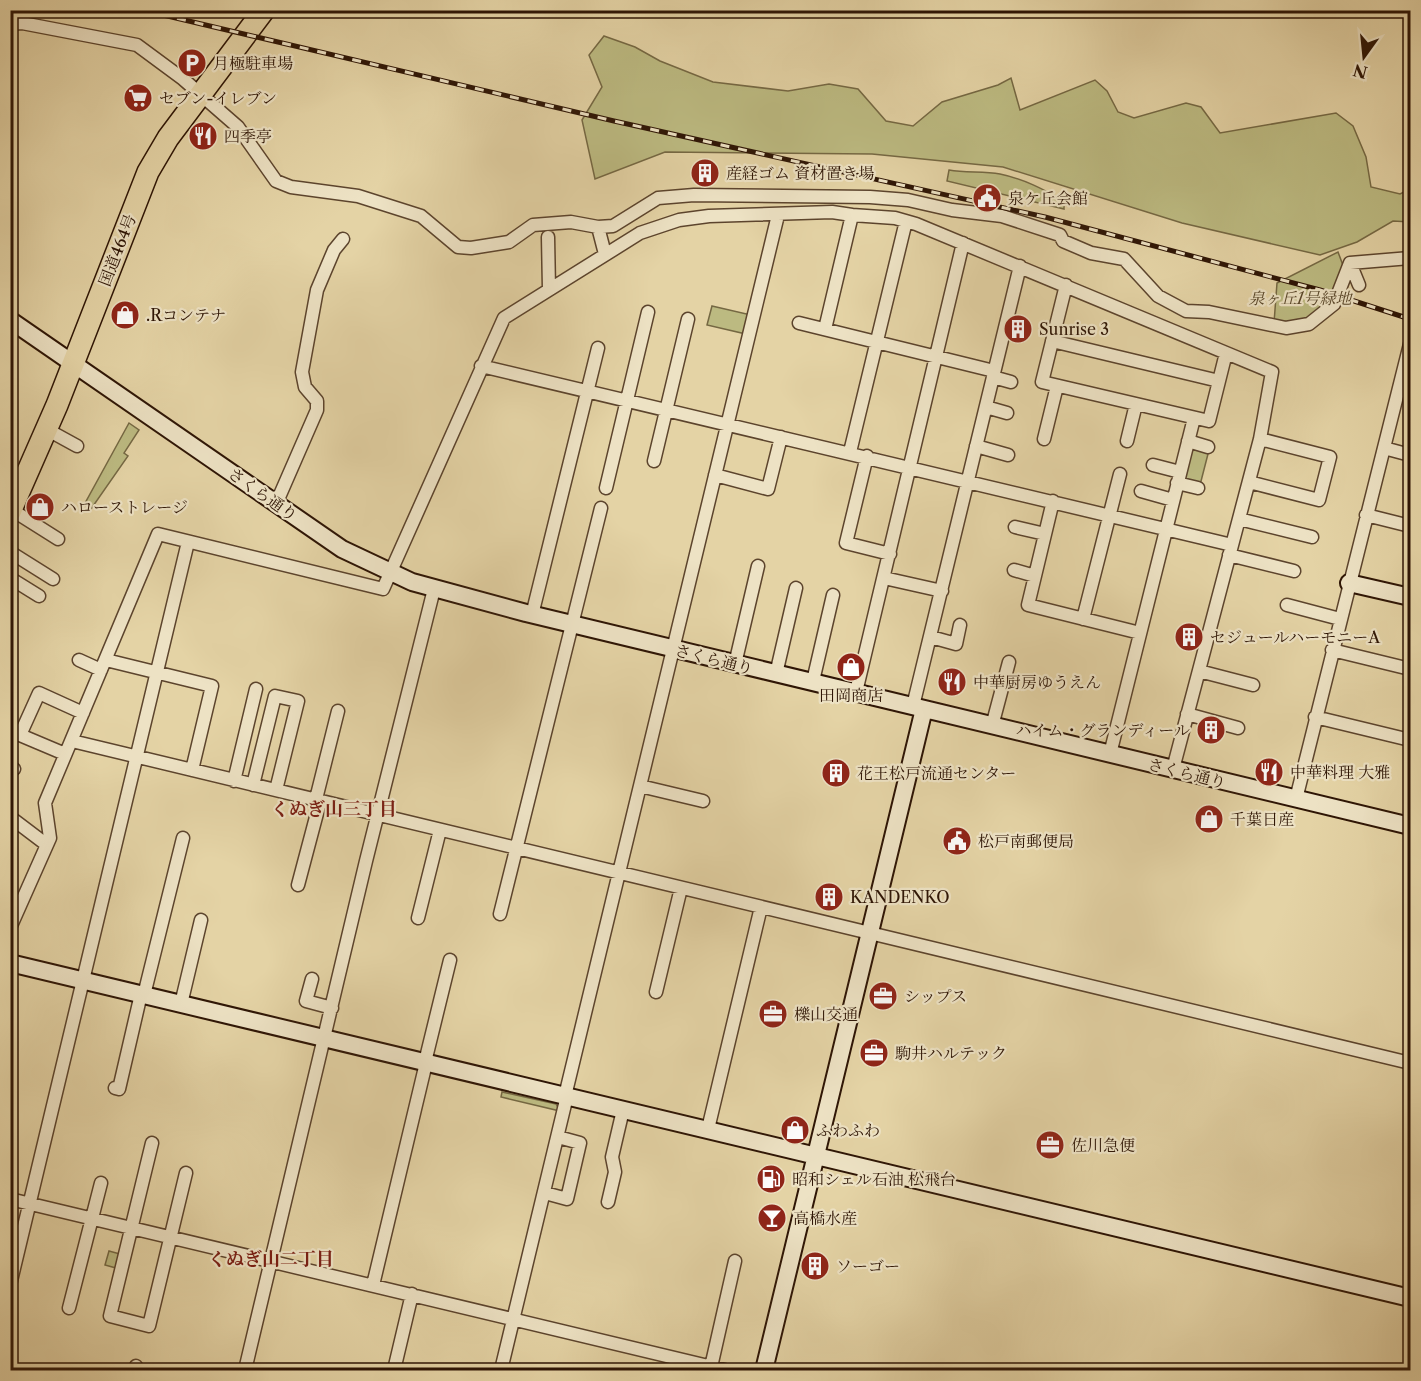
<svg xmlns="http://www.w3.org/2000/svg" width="1421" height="1381" viewBox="0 0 1421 1381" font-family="'Libre Caslon Text','Noto Serif JP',serif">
<rect width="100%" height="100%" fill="#e4d3a5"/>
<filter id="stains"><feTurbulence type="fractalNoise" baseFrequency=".00333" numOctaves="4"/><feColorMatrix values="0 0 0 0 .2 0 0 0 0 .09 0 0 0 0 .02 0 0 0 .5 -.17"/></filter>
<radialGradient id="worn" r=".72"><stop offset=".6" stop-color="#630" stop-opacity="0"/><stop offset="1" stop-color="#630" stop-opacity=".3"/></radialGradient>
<path fill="#bcba81" stroke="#756843" stroke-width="1.5" d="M604 36 635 47 660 61 713 82 788 91 829 84 858 89 886 121 913 126 942 102 998 85 1011 78 1020 110 1095 80 1107 91 1118 112 1134 118 1186 103 1201 107 1220 133 1336 113 1353 126 1366 157 1371 187 1400 194 1410 189V222L1393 221 1357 242 1320 255 1182 223 1003 167 872 154 665 152 595 179 582 120 602 87 589 55Z
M949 170C966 173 983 171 1000 174 1024 179 1043 189 1064 201V209L947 181Z
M1338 252 1344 268 1330 304 1308 322 1274 323 1277 283Z
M712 306 751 315 746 334 707 325Z
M129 423 139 430 124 453 128 456 91 509 84 505Z
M1190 447 1209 450 1200 485 1183 481Z
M502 1092 556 1104 560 1111 501 1097Z
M109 1251 120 1254 116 1268 105 1265Z"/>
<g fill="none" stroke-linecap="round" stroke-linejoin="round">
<g stroke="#5c442d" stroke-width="15">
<path id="street" d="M10 24 22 23 137 45 183 79 238 127 276 181 291 187 358 196 421 216 458 247 471 248 509 242 533 225 571 222 598 227 613 226 658 198 694 195 870 197 908 200 952 210 1002 216 1060 235 1063 241 1091 253 1124 259 1158 296 1186 311 1209 312 1286 328 1309 324 1334 304 1350 263 1410 258
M598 227 605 254
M548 237 549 289
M1350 263 1359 285
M1066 285 1042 382 1209 421 1226 353
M799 323 994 371
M825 329 852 215 895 218 916 224 1272 372 1260 439 1173 769
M1052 341 1219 381
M481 366 1232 545
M993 377 1011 382
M986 407 1007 413
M46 429 77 446
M1044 439 1057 386
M1127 441 1136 404
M1188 441 1208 447
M976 446 1008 455
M1384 448 1410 455
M850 452 906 221
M867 456 846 543 890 554
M654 461 688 319
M1153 465 1180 472
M715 475 768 489 781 437
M1249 482 1319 500 1330 457 1260 439
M1177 483 1198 488
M606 488 648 312
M1141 491 1173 500
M1053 501 1028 605 1140 633
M276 504 317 410V401L305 387 302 372 317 290 334 250 343 239
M12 510 58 539
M1366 515 1410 526
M1239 519 1312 537
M1015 527 1045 534
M10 552 53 579
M1229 555 1294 571
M1014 570 1035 576
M10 578 39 596
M884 578 942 591
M1287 605 1340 619
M532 615 598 348
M1083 619 1120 474
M931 637 956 644 960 625
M1332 650 1410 669
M79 660 101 670
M106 660 212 686 192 770
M735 664 758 566
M1199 671 1253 685
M776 674 796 588
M813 681 833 595
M856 692 963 243
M913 706 1020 266
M1187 714 1238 728
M1315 717 1410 740
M992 726 1009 662
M72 741 1410 1063
M65 754 20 735 39 693 83 713
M1110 754 1194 418
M10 766 14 769
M234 781 256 689
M253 785 275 696 298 701 276 790
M640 786 703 801
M316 799 338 711
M1296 799 1410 344
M10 817 47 845
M298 885 320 802
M500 914 601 508
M418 918 440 830
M10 928 50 838 45 803 158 534 383 589 504 318 640 233 679 220 709 216 832 212 852 215
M312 979 306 1001 332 1008
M656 992 681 888
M144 995 183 838
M181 1004 201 920
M425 1062 450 960
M115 1088 119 1089 141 994
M565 1096 778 215
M708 1129 761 907
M152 1143 110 1316 149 1326 186 1173
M545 1193 567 1199 580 1143 558 1137
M10 1199 725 1370
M608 1202 615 1172 612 1157 623 1110
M10 1285 188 542
M373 1285 426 1063
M69 1308 101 1183
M136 1366 138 1370
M711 1367 735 1261
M245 1370 366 861 434 589
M394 1370 412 1294
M501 1370 567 1096"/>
</g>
<g stroke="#2e1505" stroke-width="20">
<path id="secondary" d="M10 320 342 549 412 582 526 613 1410 826
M1349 583 1410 597
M10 963 1410 1298
M764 1370 924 709"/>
</g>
<g stroke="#2e1505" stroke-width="24">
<path id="highway" d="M10 512 57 405 148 172 168 138 264 10"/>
</g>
<use href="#street" stroke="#ede2c4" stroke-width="12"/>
<use href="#secondary" stroke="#ede2c4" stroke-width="16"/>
<use href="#highway" stroke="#e4d3a5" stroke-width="21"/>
<g stroke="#2e1505" stroke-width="5">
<path id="rail" d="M142 10 614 121 1045 217 1320 290 1410 319"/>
</g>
<use href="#rail" stroke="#ede2c4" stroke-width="3" stroke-dasharray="9" stroke-linecap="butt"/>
</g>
<defs>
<g id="parking-disc" transform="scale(1.5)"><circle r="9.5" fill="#8f2418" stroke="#ede2c4"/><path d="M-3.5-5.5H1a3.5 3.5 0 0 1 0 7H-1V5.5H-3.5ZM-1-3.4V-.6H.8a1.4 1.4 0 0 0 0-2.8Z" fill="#fff"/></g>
<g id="supermarket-disc" transform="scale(1.5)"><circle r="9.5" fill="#8f2418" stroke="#ede2c4"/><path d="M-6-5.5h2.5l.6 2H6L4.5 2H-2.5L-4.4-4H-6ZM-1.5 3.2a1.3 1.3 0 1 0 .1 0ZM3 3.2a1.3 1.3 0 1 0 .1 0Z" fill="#fff"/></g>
<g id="restaurant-disc" transform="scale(1.5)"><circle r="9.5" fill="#8f2418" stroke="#ede2c4"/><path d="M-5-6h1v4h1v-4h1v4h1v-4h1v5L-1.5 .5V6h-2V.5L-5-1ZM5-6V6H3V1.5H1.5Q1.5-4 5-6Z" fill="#fff"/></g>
<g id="building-disc" transform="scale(1.5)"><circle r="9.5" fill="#8f2418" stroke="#ede2c4"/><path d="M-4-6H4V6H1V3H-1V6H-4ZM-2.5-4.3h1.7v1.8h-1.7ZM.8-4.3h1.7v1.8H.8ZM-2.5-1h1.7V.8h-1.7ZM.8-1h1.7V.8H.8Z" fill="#fff"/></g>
<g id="civic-disc" transform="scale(1.5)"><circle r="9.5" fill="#8f2418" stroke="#ede2c4"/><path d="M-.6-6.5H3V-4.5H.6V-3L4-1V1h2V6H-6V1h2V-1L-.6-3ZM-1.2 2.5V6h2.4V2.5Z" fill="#fff"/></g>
<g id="shop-disc" transform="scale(1.5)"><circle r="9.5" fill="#8f2418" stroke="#ede2c4"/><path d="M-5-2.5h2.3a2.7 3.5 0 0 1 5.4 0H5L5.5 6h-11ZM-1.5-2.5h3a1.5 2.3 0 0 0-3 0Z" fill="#fff"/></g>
<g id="office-disc" transform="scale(1.5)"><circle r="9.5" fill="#8f2418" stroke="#ede2c4"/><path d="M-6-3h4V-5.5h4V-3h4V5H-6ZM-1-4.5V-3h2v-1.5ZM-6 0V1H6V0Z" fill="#fff"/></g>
<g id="fuel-disc" transform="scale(1.5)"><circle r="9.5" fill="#8f2418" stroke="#ede2c4"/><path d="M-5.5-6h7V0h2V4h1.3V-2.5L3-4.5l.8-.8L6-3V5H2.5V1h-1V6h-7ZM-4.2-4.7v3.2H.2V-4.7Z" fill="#fff"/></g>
<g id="bar-disc" transform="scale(1.5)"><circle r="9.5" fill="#8f2418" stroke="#ede2c4"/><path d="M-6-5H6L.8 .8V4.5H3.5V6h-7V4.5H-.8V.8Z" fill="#fff"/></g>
</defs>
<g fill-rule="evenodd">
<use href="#parking-disc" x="192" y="63"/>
<use href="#supermarket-disc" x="138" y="98"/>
<use href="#restaurant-disc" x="203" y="136"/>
<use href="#building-disc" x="705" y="173"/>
<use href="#civic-disc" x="987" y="198"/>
<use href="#shop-disc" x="125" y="315"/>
<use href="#building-disc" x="1018" y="329"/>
<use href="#shop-disc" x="40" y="507"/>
<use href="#building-disc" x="1189" y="637"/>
<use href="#shop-disc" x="851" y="667"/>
<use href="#restaurant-disc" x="952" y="682"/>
<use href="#building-disc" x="1211" y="730"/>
<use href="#restaurant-disc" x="1269" y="772"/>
<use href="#building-disc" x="836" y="773"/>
<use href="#shop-disc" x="1209" y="819"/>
<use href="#civic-disc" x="957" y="841"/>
<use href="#building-disc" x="829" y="897"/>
<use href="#office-disc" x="883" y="996"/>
<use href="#office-disc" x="773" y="1014"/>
<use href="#office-disc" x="874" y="1053"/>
<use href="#shop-disc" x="795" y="1130"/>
<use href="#office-disc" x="1050" y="1145"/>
<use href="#fuel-disc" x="771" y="1179"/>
<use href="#bar-disc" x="772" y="1218"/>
<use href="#building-disc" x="815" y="1266"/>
</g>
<g text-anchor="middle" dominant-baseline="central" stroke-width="4.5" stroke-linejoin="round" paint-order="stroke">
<g font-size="16" fill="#2e1505" stroke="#ede2c4" text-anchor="start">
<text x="213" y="63">月極駐車場</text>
<text x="159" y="98">セブン-イレブン</text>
<text x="224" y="136">四季亭</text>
<text x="726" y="173">産経ゴム 資材置き場</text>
<text x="1008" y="198">泉ケ丘会館</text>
<text x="146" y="315">.Rコンテナ</text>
<text x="1039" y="329">Sunrise 3</text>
<text x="61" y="507">ハローストレージ</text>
<text x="1210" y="637">セジュールハーモニーA</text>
<text x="973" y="682">中華厨房ゆうえん</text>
<text x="851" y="695" text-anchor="middle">田岡商店</text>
<text x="1190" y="730" text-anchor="end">ハイム・グランディール</text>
<text x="1290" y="772">中華料理 大雅</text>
<text x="857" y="773">花王松戸流通センター</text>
<text x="1230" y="819">千葉日産</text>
<text x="978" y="841">松戸南郵便局</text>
<text x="850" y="897">KANDENKO</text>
<text x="904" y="996">シップス</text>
<text x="794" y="1014">櫟山交通</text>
<text x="895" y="1053">駒井ハルテック</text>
<text x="816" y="1130">ふわふわ</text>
<text x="1071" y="1145">佐川急便</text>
<text x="792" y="1179">昭和シェル石油 松飛台</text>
<text x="793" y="1218">高橋水産</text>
<text x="836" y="1266">ソーゴー</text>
</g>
<g font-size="16" fill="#2e1505" stroke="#ede2c4">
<text transform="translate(117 250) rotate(-69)">国道464号</text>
<text transform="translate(263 494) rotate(35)">さくら通り</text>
<text transform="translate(714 659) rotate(14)">さくら通り</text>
<text transform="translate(1187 773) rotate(14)">さくら通り</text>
</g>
<g font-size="16" font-style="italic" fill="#59472a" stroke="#ede2c4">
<text x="1300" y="298">泉ヶ丘1号緑地</text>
</g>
<g font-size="18" font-weight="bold" fill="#7a1f14" stroke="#ede2c4">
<text x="334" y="809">くぬぎ山三丁目</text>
<text x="271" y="1259">くぬぎ山二丁目</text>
</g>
</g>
<rect width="1421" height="1381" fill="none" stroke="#e4d3a5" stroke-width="36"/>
<rect x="12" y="12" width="1397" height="1357" fill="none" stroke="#2e1505" stroke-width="3"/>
<rect x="18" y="18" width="1385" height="1345" fill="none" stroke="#2e1505" stroke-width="1.5"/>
<g transform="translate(1364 57) rotate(195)" stroke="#ede2c4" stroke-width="4.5" paint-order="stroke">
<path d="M0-4.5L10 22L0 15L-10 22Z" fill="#2e1505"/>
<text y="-9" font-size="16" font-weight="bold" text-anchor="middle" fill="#2e1505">N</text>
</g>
<rect width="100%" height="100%" filter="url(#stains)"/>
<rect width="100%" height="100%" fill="url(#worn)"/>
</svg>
